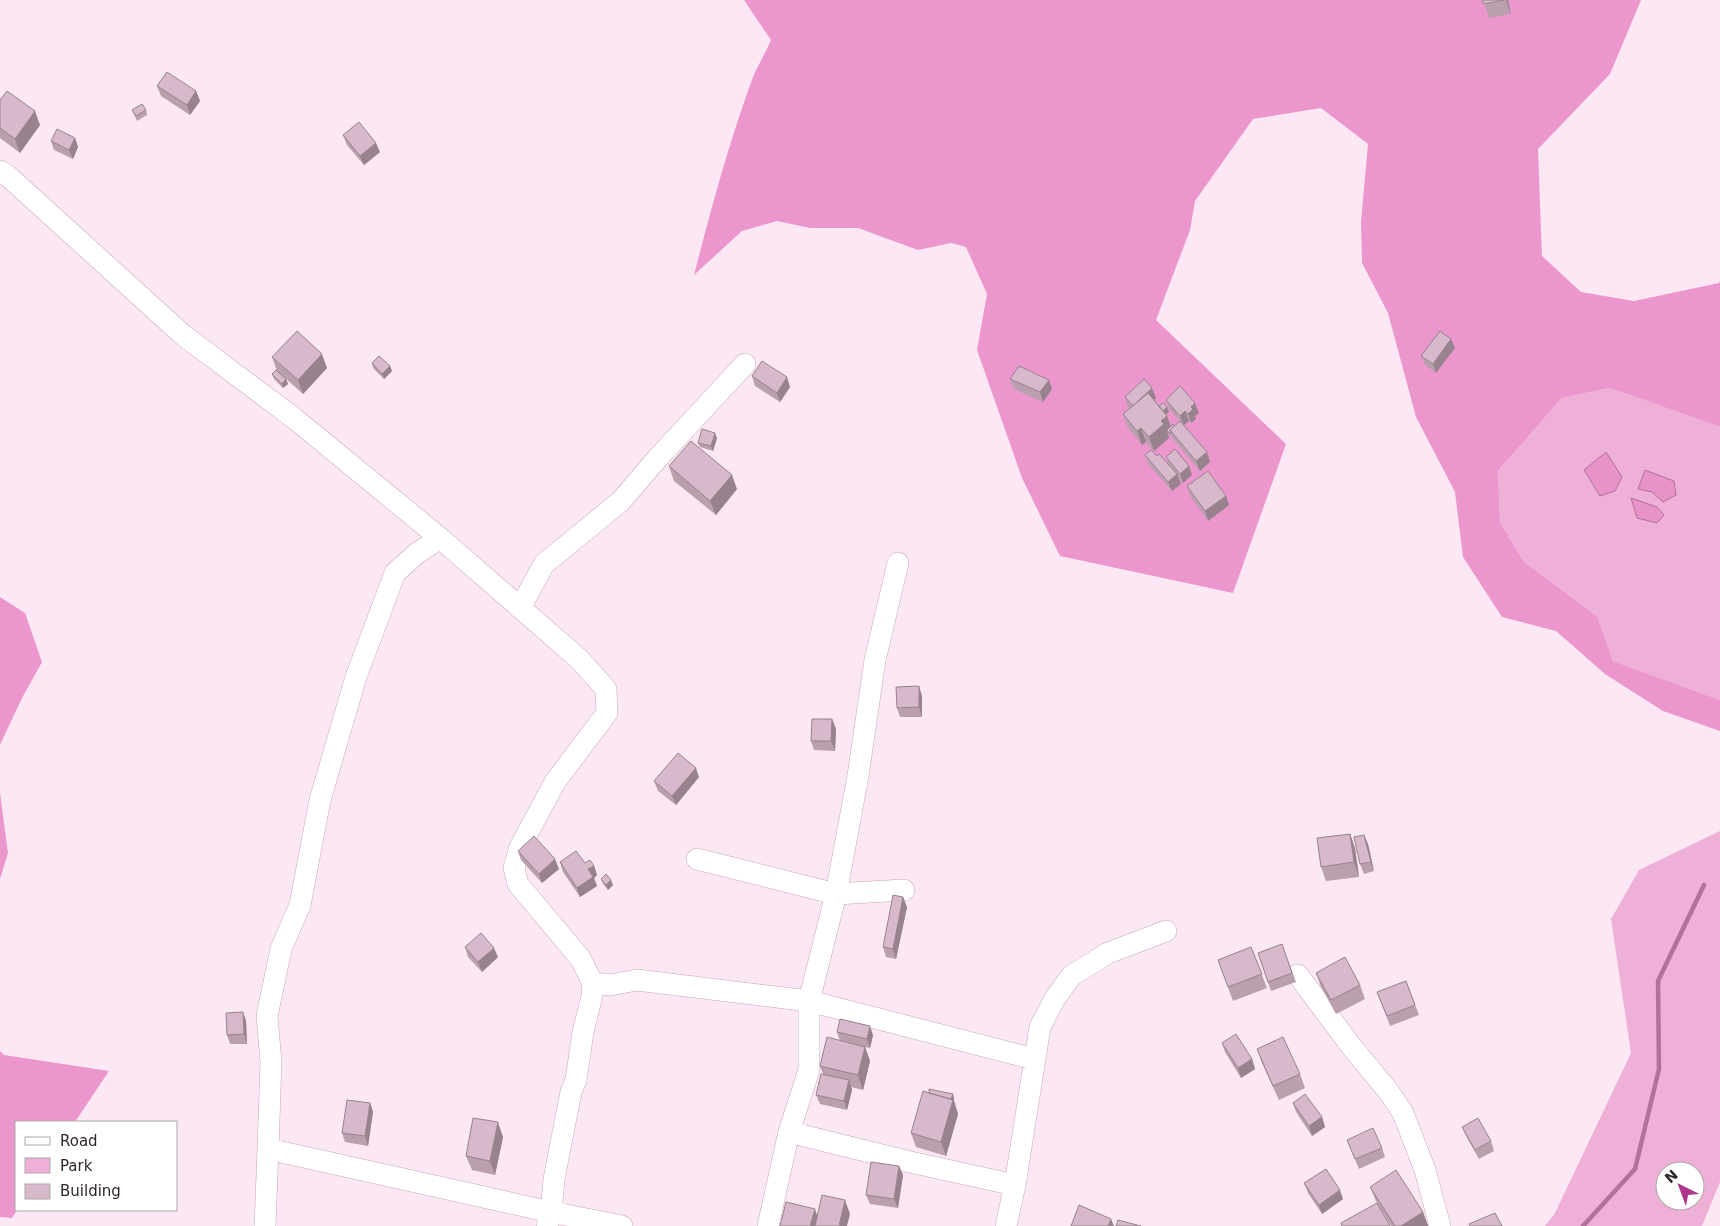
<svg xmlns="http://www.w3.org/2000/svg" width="1720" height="1226" viewBox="0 0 1720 1226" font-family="'DejaVu Sans',sans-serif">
<rect width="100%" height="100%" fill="#fce8f4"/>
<path fill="#eeb0d7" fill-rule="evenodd" d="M1610 388 1720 427V700L1613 661 1597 616 1524 562 1500 522 1498 471 1562 398Z
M1720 831V1182L1702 1226H1545L1555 1213 1631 1053 1611 919 1639 870ZM1665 1171H1695V1201H1665Z"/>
<path fill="#ec96ce" d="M744 0H1641L1610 74 1538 149 1542 256 1581 292 1634 301 1719 283 1720 281V427L1610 388 1562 398 1498 471 1500 522 1524 562 1597 616 1613 661 1720 700V731L1663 711 1605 674 1556 631 1502 617 1463 557 1455 492 1416 417 1388 313 1362 263 1361 222 1368 144 1321 108 1253 119 1195 201 1190 230 1156 320 1286 444 1233 593 1060 556 1022 478 977 350 987 294 966 247 951 243 918 250 858 228H810L777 221 742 231 694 275C711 209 729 142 753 77 758 65 766 52 771 40Z
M0 597 25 613 42 662 22 698 0 745Z
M0 793 8 853 0 879Z
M0 1051 4 1055 109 1071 75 1122H16L17 1210 12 1218 0 1217Z"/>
<path fill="#e792c9" stroke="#b0729a" d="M1606 452 1622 477 1615 491 1600 496 1584 470Z
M1645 470 1674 481 1676 495 1663 502 1652 492 1638 489Z
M1631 498 1657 507 1664 515 1657 523 1637 518Z"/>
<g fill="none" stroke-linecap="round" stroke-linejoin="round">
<path stroke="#b0729a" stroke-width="4.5" d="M1583 1226 1635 1169 1659 1069 1658 981 1704 885"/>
<g stroke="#c4a6b9" stroke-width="22">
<path id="minor" d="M0 171 8 176 183 335 295 419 440 538 416 554 395 573 356 677 320 800 300 905 281 949 267 1016 271 1062 268 1149 551 1212 622 1226
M440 538 579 659 606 689 607 713 555 782 520 847 514 868 518 884 580 958 593 983 592 996 583 1032 576 1080 571 1092 554 1179 551 1212 547 1226
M520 608 544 564 621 501 656 460 745 364
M697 859 836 894 904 890
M1298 975 1351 1046 1389 1092 1403 1113 1425 1170 1440 1226
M593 983 610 985 637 980 809 1001 1034 1059
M789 1132 910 1162 1015 1185
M265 1226 268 1149
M768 1226 789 1132 809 1070V1001L836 894 858 776 875 660 898 563
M1006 1226 1015 1185 1040 1027 1054 1000 1071 976 1108 953 1166 931"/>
</g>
<use href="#minor" stroke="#fff" stroke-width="21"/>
</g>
<path fill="#ba9faf" d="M1483 0H1508L1511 14 1489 18Z
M157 86 196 91 200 101 190 115 161 96Z
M0 100 40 125 20 153 0 138Z
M132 110H146L147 115 137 121Z
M343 135 380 152 364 165 347 145Z
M75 138 78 147 73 159 54 150 51 141Z
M1451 339 1455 348 1436 373 1425 365 1421 356Z
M272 357 327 368 303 394 283 376 286 379 288 384 283 388 274 379 272 374 277 371Z
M372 363 390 366 392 371 384 379 373 368Z
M752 376 790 387 780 402 755 386Z
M1010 379 1052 389 1043 402 1014 389Z
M1125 397 1156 398 1154 400 1159 406 1167 407 1169 412 1166 415 1171 426H1174L1180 421 1169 409 1166 400 1199 413 1195 416 1196 419 1191 423 1189 421 1184 425 1210 462 1200 471 1168 433 1167 434 1169 438 1154 451 1146 442 1142 445 1128 428 1123 414 1130 408 1128 407Z
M717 438 713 451 700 447 698 443Z
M1145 455 1157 456 1169 464 1166 457 1192 475 1183 483 1178 477 1181 484 1172 491 1148 464Z
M669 466 737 489 716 515 674 481Z
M1187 486 1226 496 1229 505 1208 521 1190 496Z
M922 696V717H900L897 708Z
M832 719 836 729 835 751 814 750 811 741Z
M699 777 676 805 658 791 654 781Z
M1350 834 1355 848 1359 877 1326 881 1321 867Z
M1364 835 1368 844 1374 871 1364 874 1360 864Z
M518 851 559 869 542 883 521 860Z
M560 862 594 866 597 875 594 878 597 886 580 897 563 872Z
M601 879 613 885 608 890 603 884Z
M903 897 907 907 896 959 886 957 883 947Z
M1282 944 1296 982 1271 991 1258 953Z
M465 947 498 957 482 972 468 957Z
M1251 947 1267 988 1233 1001 1218 960Z
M1316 973 1360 985 1365 999 1336 1014 1321 987Z
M1406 981 1419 1015 1390 1026 1377 992Z
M243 1012 246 1021 247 1044H230L227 1035Z
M837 1032 873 1035 870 1048 865 1047 870 1061 863 1090 851 1087 852 1090 847 1110 820 1104 816 1095 823 1074 820 1066 840 1041Z
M1222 1043 1252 1059 1255 1069 1241 1078 1225 1052Z
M1257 1049 1300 1074 1305 1088 1279 1100 1262 1063Z
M929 1093 953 1094 954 1099V1101L958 1114 946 1156 916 1147 911 1133Z
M370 1103 373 1112 368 1146 345 1142 342 1133Z
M1293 1103 1322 1117 1325 1127 1312 1136 1296 1112Z
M1462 1127 1491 1141 1494 1151 1479 1159 1466 1136Z
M503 1137 495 1175 472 1170 466 1156Z
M1347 1140 1382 1148 1385 1157 1359 1169Z
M899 1166 903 1175 898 1208 870 1204 866 1195Z
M1304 1183 1343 1199 1322 1214 1308 1193Z
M1370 1187 1423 1212 1428 1226H1391L1376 1201Z"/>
<path fill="#97828e" d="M1506 0H1508L1511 14Z
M196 91 200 101 190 115 187 105Z
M35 111 40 125 20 153 15 139Z
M75 138 78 147 73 159 69 150Z
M376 143 380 152 364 165 360 156Z
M1451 339 1455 348 1436 373 1433 364Z
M322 354 327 368 303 394 298 380Z
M390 366 392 371 384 379 382 374Z
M787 377 790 387 780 402 777 393Z
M286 379 288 384 283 388 282 384Z
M1049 380 1052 389 1043 402 1040 392Z
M1152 388 1156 398 1137 416 1133 406Z
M1195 403 1199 413 1195 416 1196 419 1191 423 1188 414 1191 407Z
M1167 407 1169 412 1163 417 1162 412Z
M1185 411 1189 421 1184 425 1180 416Z
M1167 416 1172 430H1167L1169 438 1154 451 1149 437 1161 421Z
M1141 428 1146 442 1142 445 1137 431Z
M715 433 717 438 713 451 711 446Z
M1207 452 1210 462 1200 471 1196 461Z
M1189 466 1192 475 1183 483 1180 474Z
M1177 474 1181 484 1172 491 1168 482Z
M732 475 737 489 716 515 710 501Z
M1226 496 1229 505 1208 521 1205 511Z
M919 686 922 696V717L919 707Z
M832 719 836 729 835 751 831 741Z
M696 768 699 777 676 805 672 796Z
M1350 834 1355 848 1359 877 1354 862Z
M1364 835 1368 844 1374 871 1371 862Z
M555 859 559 869 542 883 539 874Z
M594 866 597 875 594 878 597 886 580 897 577 888 588 869Z
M611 880 613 885 608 890 606 885Z
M903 897 907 907 896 959 893 949Z
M494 948 498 957 482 972 478 962Z
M243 1012 246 1021 247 1044 244 1034Z
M870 1026 873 1035 870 1048 867 1039Z
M865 1047 870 1061 863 1090 858 1075Z
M1252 1059 1255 1069 1241 1078 1238 1068Z
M849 1080 852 1090 847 1110 844 1101Z
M953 1094 954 1099V1101L958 1114 946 1156 941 1142Z
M370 1103 373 1112 368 1146 365 1136Z
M1322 1117 1325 1127 1312 1136 1309 1126Z
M498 1122 503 1137 495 1175 490 1161Z
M899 1166 903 1175 898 1208 894 1199Z
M1340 1190 1343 1199 1322 1214 1319 1205Z
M845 1200 850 1214 847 1226H839Z
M815 1209 818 1218 816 1226H810Z
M1423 1212 1428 1226H1401Z
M1111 1219 1114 1226H1108Z"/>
<path fill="#d8b9cb" stroke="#97828e" d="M1483 0H1504L1483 4Z
M167 72 196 91 187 105 157 86Z
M7 91 35 111 15 139 0 128V100Z
M142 104 146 110 136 116 132 110Z
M359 122 376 143 360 156 343 135Z
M57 129 75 138 69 150 51 141Z
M297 331 322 354 298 380 272 357Z
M1440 331 1451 339 1433 364 1421 356Z
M379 356 390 366 382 374 372 363Z
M762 361 787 377 777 393 752 376Z
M1019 366 1049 380 1040 392 1010 379Z
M276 370 286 379 282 384 272 374Z
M1144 379 1152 388 1133 406 1125 397Z
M1180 386 1195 403 1191 407 1193 409 1188 414 1185 411 1180 416 1166 400Z
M1148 393 1167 416 1161 421 1164 424 1149 437 1141 428 1137 431 1123 414Z
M1163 403 1167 407 1163 411 1159 406Z
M1180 421 1207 452 1196 461 1170 430Z
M1173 424 1174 426 1170 430 1171 433 1170 434 1167 430Z
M702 429 715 433 711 446 698 443Z
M691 441 732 475 710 501 669 466Z
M1175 449 1189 466 1180 474 1166 457Z
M1151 450 1157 456 1159 454 1177 474 1168 482 1145 455Z
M1208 471 1226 496 1205 511 1187 486Z
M919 686V707L897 708 896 687Z
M812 719H832L831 741H811Z
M678 753 696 768 672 796 654 781Z
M1350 834 1354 862 1321 867 1317 838Z
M1364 835 1371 862 1360 864 1354 837Z
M534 836 555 859 539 874 518 851Z
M576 851 585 863 590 860 594 866 588 869 593 877 577 888 560 862Z
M606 874 611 880 606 885 601 879Z
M893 895 903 897 893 949 883 947Z
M481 933 494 948 478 962 465 947Z
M1282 944 1292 973 1268 982 1258 953Z
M1251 947 1262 974 1228 987 1218 960Z
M1345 957 1360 985 1331 1000 1316 973Z
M1406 981 1415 1005 1387 1016 1377 992Z
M243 1012 244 1034 227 1035 226 1013Z
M840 1019 870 1026 867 1039 837 1032Z
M1236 1034 1252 1059 1238 1068 1222 1043Z
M827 1037 865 1047 858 1075 820 1066Z
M1283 1037 1300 1074 1273 1086 1257 1049Z
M821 1074 849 1080 844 1101 816 1095Z
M929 1089 953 1094 951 1099 929 1093Z
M923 1091 953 1100 941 1142 911 1133Z
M1305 1094 1322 1117 1309 1126 1293 1103Z
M347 1100 370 1103 365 1136 342 1133Z
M473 1118 498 1122 490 1161 466 1156Z
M1478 1118 1491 1141 1475 1150 1462 1127Z
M1373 1128 1382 1148 1355 1159 1347 1140Z
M871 1162 899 1166 894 1199 866 1195Z
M1326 1169 1340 1190 1319 1205 1304 1183Z
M1396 1170 1423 1212 1401 1226H1395L1370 1187Z
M822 1195 845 1200 839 1226H815Z
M786 1202 815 1209 810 1226H780Z
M1377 1203 1390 1226H1342L1341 1223Z
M1079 1205 1111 1219 1108 1226H1071Z
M1495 1213 1502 1226H1470L1469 1224Z
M1118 1220 1141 1226H1116Z"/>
<rect x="15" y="1121" width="162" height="90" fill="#ffffff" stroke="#ada8ab"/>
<rect x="25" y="1137" width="25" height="8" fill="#ffffff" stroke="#ada8ab"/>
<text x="60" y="1146" font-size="15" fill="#31262d">Road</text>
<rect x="25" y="1158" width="25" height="15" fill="#eeb0d7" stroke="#ada8ab"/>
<text x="60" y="1171" font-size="15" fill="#31262d">Park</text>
<rect x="25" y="1184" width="25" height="15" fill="#d8b9cb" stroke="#ada8ab"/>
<text x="60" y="1196" font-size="15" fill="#31262d">Building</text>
<g transform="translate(1680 1186) rotate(318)"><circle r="24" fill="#ffffff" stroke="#ada8ab"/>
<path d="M0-4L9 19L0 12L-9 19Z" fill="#ad358b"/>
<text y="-8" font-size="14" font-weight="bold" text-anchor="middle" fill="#31262d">N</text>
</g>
</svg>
